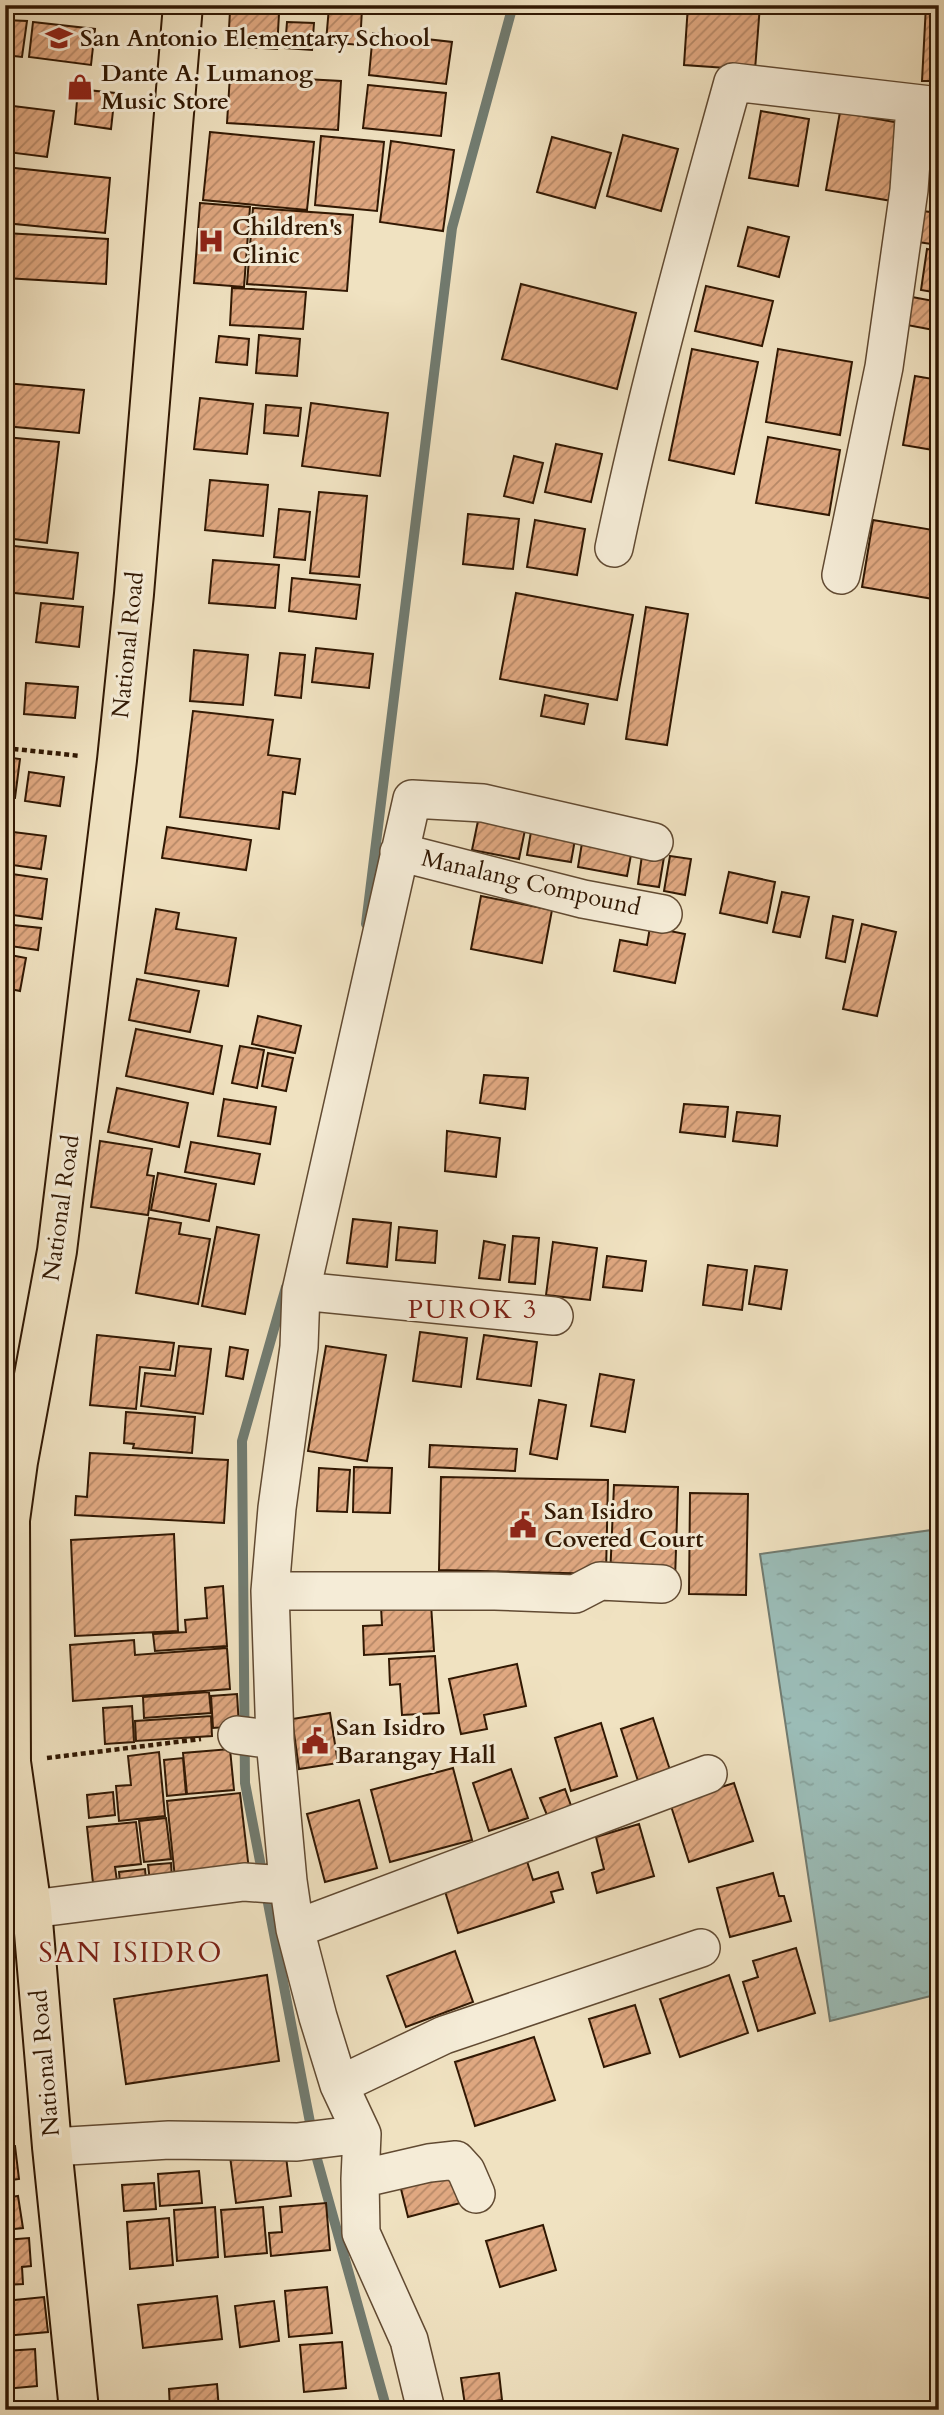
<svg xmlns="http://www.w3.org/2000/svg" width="944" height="2415" viewBox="0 0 944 2415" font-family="Cardo,serif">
<defs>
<pattern id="water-ripples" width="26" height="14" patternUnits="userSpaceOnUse" patternTransform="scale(1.75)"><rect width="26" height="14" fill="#9bbdb8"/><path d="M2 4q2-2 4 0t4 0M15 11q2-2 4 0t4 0" fill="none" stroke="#86a29d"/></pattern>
<pattern id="building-hatch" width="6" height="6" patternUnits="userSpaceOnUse" patternTransform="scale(1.75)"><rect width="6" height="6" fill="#e0a881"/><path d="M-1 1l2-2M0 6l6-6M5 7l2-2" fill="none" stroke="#b68867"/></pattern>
</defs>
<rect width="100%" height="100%" fill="#f0e2c1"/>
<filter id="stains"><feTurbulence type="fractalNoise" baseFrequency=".00286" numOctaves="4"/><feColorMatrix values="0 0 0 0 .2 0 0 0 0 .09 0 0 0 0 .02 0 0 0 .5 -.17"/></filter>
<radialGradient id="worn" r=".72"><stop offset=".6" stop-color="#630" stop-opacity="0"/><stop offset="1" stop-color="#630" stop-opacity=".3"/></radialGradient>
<path fill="url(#water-ripples)" stroke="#717b70" stroke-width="2" d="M939 1529V1994L830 2021 760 1554Z"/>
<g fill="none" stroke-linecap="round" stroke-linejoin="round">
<path stroke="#717b70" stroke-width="10" d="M366 924 452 228 513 5
M286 1287 242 1441 245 1783 317 2159 387 2410"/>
</g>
<path fill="url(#building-hatch)" stroke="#311803" stroke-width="2" d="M233 5H275V8Z
M688 5H760L755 70 684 65Z
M926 5H939V81H922Z
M329 7 362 9 360 45 326 42Z
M230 11 279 14 277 49 228 46Z
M5 20 27 21 22 57 5 55Z
M33 22 95 29 91 65 29 57Z
M287 22 314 23 312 50 285 48Z
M373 33 452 42 446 84 369 75Z
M230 75 341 81 338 130 227 123Z
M368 85 446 93 441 136 363 128Z
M78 89 115 93 111 129 75 124Z
M13 106 54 111 47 157 7 152Z
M761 111 809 119 798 186 749 178Z
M840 112 905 124 892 201 826 190Z
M210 132 314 142 307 210 203 200Z
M623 135 678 149 661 211 607 196Z
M321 136 384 142 377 211 315 205Z
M552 137 611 153 595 208 537 192Z
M391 141 454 150 443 231 380 222Z
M5 167 110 178 105 233 5 223Z
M200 203 250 207 244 287 194 283Z
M253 208 353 215 347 291 247 284Z
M922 211 939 213V245L917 242Z
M748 227 789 237 779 277 738 266Z
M5 233 108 239 106 284 5 278Z
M927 249 939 251V293L921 290Z
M521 284 636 313 617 389 502 359Z
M706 286 773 301 762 346 695 331Z
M232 288 306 292 303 329 230 325Z
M912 297 939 302V331L907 325Z
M259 335 300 339 297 376 256 373Z
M219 336 249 339 247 365 216 362Z
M692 349 758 362 734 474 669 460Z
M778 349 852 362 840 435 766 422Z
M915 376 939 380V451L903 445Z
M5 383 84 390 79 433 5 426Z
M200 398 253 404 247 454 194 449Z
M311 403 388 413 380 476 302 466Z
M266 405 301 408 298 436 264 433Z
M5 437 59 442 47 543 5 538Z
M768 437 840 450 829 515 756 503Z
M556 444 602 454 591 502 545 492Z
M514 456 543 463 533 503 504 496Z
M210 480 268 485 263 536 205 530Z
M319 492 367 496 359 577 310 573Z
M279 509 310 512 305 560 274 557Z
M468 514 519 519 513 569 463 564Z
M535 520 585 529 577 575 527 567Z
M873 520 939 531V600L862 587Z
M5 545 78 553 73 599 5 592Z
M213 560 279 565 275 608 209 603Z
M292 578 360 585 356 619 289 611Z
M516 593 633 615 617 700 500 679Z
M41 603 83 607 79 647 36 642Z
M646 607 688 614 667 745 626 739Z
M316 648 373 654 369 688 312 682Z
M194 650 248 655 243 705 190 701Z
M280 653 305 655 301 698 275 695Z
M26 683 78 687 75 718 24 714Z
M545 695 588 704 584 724 541 716Z
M193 711 273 720 268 755 300 759 295 794 283 792 279 829 180 817Z
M5 757 20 759 15 798 5 797Z
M29 772 64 777 60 806 25 801Z
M479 816 526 825 519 859 472 850Z
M533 820 577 828 571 862 527 855Z
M167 827 251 840 246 870 162 858Z
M5 831 46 836 41 869 5 864Z
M584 831 634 839 627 876 578 867Z
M643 848 665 851 659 887 638 884Z
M670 856 691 859 685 895 664 891Z
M729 872 775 882 767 923 720 913Z
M5 873 47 879 42 919 5 914Z
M782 892 809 897 800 937 773 932Z
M481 896 552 910 542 963 471 949Z
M156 909 179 913 176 929 236 938 228 986 145 973Z
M833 916 853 920 845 962 826 958Z
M862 924 896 932 877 1016 843 1009Z
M13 925 41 928 38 950 10 946Z
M650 927 685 934 675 983 614 971 620 940 647 945Z
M5 954 26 958 20 991 5 988Z
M137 979 199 991 190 1032 129 1020Z
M258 1016 301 1026 295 1053 252 1044Z
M136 1029 222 1046 213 1094 126 1076Z
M240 1046 264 1050 257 1088 232 1083Z
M268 1053 293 1058 286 1091 262 1086Z
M484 1075 528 1078 525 1109 480 1103Z
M117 1088 188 1103 179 1147 108 1132Z
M224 1099 276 1107 270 1144 218 1136Z
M684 1104 728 1107 725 1137 680 1132Z
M737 1112 780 1116 777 1146 733 1141Z
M447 1131 500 1138 496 1177 445 1171Z
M100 1141 152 1149 147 1175 154 1176 148 1215 91 1207Z
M191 1142 260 1154 254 1184 185 1172Z
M158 1173 216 1184 209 1221 151 1210Z
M149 1218 181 1223 179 1234 210 1239 198 1304 136 1293Z
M353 1219 391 1223 387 1267 347 1263Z
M217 1227 259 1235 245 1314 202 1306Z
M399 1227 437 1231 435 1263 396 1260Z
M513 1236 539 1238 535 1284 509 1282Z
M484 1241 505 1245 500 1280 479 1278Z
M553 1242 597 1248 590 1300 546 1295Z
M607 1256 646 1261 642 1291 603 1287Z
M708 1265 747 1270 742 1310 703 1305Z
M755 1266 787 1270 781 1309 749 1304Z
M420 1332 467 1338 461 1387 413 1381Z
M97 1335 174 1343 170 1370 140 1367 136 1409 90 1405Z
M484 1335 537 1342 531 1386 477 1379Z
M179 1346 211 1349 203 1414 141 1406 145 1373 175 1376Z
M326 1346 386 1355 367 1461 308 1451Z
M230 1347 248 1350 243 1379 226 1376Z
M600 1374 634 1380 625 1432 591 1426Z
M539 1400 566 1405 557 1459 530 1454Z
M126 1412 195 1417 192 1453 133 1448 134 1444 124 1443Z
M430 1445 517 1449 515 1471 429 1467Z
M90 1453 228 1460 224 1523 75 1515 76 1496 87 1497Z
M354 1467 392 1468 390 1513 353 1512Z
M319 1468 350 1470 347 1512 317 1511Z
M441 1477 608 1480 606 1574 439 1570Z
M614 1485 678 1487 675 1580 610 1578Z
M690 1493 748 1494 746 1595 689 1594Z
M174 1534 178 1631 75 1636 71 1540Z
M223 1586 227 1646 155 1651 153 1634 186 1632 185 1620 207 1618 205 1588Z
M431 1604 434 1651 364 1655 363 1626 382 1625 381 1607Z
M134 1640 135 1655 227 1648 230 1689 73 1701 70 1645Z
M435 1656 439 1713 402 1715 400 1684 390 1685 389 1659Z
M517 1664 526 1706 484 1715 487 1729 461 1734 449 1679Z
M209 1692 211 1713 144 1718 143 1697Z
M237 1694 239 1726 213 1728 211 1696Z
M132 1706 134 1742 105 1744 103 1708Z
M330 1713 338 1763 299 1769 292 1719Z
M211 1716 212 1736 136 1741 135 1721Z
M653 1718 672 1776 640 1787 621 1729Z
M601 1723 617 1776 571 1791 555 1738Z
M230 1749 234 1790 187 1794 183 1753Z
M159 1752 165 1816 119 1821 116 1786 131 1785 128 1756Z
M183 1758 186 1794 167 1796 164 1760Z
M453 1768 472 1840 390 1862 371 1790Z
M511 1769 528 1818 489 1831 473 1783Z
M734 1783 753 1841 689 1862 670 1803Z
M565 1789 573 1811 549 1820 540 1798Z
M113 1792 115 1815 89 1818 87 1795Z
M240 1793 249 1870 175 1878 167 1801Z
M359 1800 377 1868 325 1882 307 1814Z
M166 1818 171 1859 144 1862 139 1821Z
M136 1822 141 1864 115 1867 117 1881 93 1883 87 1827Z
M639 1824 654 1876 597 1893 592 1873 604 1869 596 1837Z
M526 1858 533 1880 558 1872 563 1889 551 1892 554 1902 458 1933 443 1885Z
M171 1863 172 1879 150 1881 148 1865Z
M145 1869 146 1880 120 1883 119 1872Z
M773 1873 779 1896H784L791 1921 730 1937 717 1888Z
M796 1948 815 2013 758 2031 743 1982 758 1977 753 1961Z
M455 1951 473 2002 406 2027 387 1976Z
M267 1975 279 2061 126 2084 114 1999Z
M729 1975 748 2033 680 2057 660 1999Z
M635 2005 650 2053 604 2067 589 2019Z
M534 2037 555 2100 475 2126 455 2062Z
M15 2146 19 2179 5 2181V2147Z
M285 2149 291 2196 236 2203 230 2156Z
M453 2162 464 2202 408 2217 398 2177Z
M199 2171 202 2203 160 2206 158 2174Z
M154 2183 156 2209 124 2211 122 2185Z
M18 2196 23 2228 5 2230V2198Z
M326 2203 330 2250 271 2256 269 2233 282 2232 280 2207Z
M215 2207 218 2257 177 2261 174 2210Z
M263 2207 267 2253 225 2257 221 2210Z
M169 2218 173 2265 130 2269 127 2222Z
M543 2225 556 2270 500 2287 486 2241Z
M29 2238 31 2266 22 2267 23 2284 5 2285V2240Z
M327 2287 332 2333 289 2337 285 2291Z
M217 2296 222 2339 143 2348 138 2305Z
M44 2297 48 2332 5 2336V2301Z
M274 2301 279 2341 240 2347 235 2306Z
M342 2342 346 2388 304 2392 300 2345Z
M35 2349 37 2386 5 2389V2351Z
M499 2373 502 2400 465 2405 461 2378Z
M217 2384 219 2410H170L169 2389Z"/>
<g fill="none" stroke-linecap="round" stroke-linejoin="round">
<g stroke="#614a32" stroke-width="40">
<path id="minor" d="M614 548C647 391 690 236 733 82L939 106
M841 575 884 367 909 190 915 105
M399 852 583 899 663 914
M301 1291 554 1316
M270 1591H495L575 1594 600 1581 662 1584
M237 1735 275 1740
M32 1909 244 1882 272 1884 288 1881
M295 1929 708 1774
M339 2085 444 2035 701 1948
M52 2147 169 2140 297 2142 362 2134
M360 2179 429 2163 456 2160 466 2171 476 2194
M426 2410 409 2340 361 2233 360 2179 362 2134 339 2085 318 2017 295 1929 288 1881 275 1740 270 1591 277 1508 299 1347 301 1291 412 799 483 803 654 842"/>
</g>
<g stroke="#311803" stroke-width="42">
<path id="major" d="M79 2410 52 2147 32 1909 11 1762 10 1520 18 1462 57 1251 117 760 134 594 183 5"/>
</g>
<path stroke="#311803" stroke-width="4.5" stroke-dasharray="5 3.5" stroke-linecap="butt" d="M5 748 81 756
M47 1758 201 1739"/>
<use href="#minor" stroke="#f5ecd7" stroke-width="37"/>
<use href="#major" stroke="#f0e2c1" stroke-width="38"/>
</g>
<defs>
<g id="school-bare" transform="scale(2.1)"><path d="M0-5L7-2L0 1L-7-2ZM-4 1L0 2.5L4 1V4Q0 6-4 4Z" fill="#8f2418" stroke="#f5ecd7" stroke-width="2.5" paint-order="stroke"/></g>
<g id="shop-bare" transform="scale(2.1)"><path d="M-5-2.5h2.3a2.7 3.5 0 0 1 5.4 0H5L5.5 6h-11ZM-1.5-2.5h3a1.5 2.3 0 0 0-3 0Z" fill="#8f2418" stroke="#f5ecd7" stroke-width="2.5" paint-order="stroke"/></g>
<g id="hospital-bare" transform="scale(2.1)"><path d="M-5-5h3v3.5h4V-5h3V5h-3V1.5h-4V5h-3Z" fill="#8f2418" stroke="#f5ecd7" stroke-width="2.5" paint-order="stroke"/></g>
<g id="civic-bare" transform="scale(2.1)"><path d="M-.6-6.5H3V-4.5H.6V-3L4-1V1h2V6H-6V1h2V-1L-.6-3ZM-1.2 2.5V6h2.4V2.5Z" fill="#8f2418" stroke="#f5ecd7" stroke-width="2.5" paint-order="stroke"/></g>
</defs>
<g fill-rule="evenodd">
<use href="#school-bare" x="59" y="38"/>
<use href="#shop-bare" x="80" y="87"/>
<use href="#hospital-bare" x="211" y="241"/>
<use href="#civic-bare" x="523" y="1525"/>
<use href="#civic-bare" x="315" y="1741"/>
</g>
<g text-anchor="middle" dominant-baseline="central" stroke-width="6" stroke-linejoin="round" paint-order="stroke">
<g font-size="24" font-weight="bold" fill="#311803" stroke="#f5ecd7" text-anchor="start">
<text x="80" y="38">San Antonio Elementary School</text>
<text x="101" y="73">Dante A. Lumanog<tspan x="101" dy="28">Music Store</tspan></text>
<text x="232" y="227">Children's<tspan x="232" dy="28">Clinic</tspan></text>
<text x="544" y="1511">San Isidro<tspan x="544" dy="28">Covered Court</tspan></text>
<text x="336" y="1727">San Isidro<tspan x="336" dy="28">Barangay Hall</tspan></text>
</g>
<g font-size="24" fill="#311803" stroke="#f5ecd7">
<text transform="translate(128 645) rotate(-84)">National Road</text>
<text transform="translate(531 883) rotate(13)">Manalang Compound</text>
<text transform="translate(61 1208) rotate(-82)">National Road</text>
<text transform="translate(45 2063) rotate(-95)">National Road</text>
</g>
<g font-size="26" letter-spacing="2" fill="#7a1f14" stroke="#f5ecd7">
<text x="473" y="1309">PUROK 3</text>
</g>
<g font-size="28" letter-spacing="2" fill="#7a1f14" stroke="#f5ecd7">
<text x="131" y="1953">SAN ISIDRO</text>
</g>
</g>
<rect width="944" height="2415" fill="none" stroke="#f0e2c1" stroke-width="28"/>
<rect x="7" y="7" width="930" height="2401" fill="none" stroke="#311803" stroke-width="3.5"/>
<rect x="14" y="14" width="916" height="2387" fill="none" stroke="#311803" stroke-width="2"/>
<rect width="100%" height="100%" filter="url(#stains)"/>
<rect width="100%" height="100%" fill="url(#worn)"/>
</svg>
